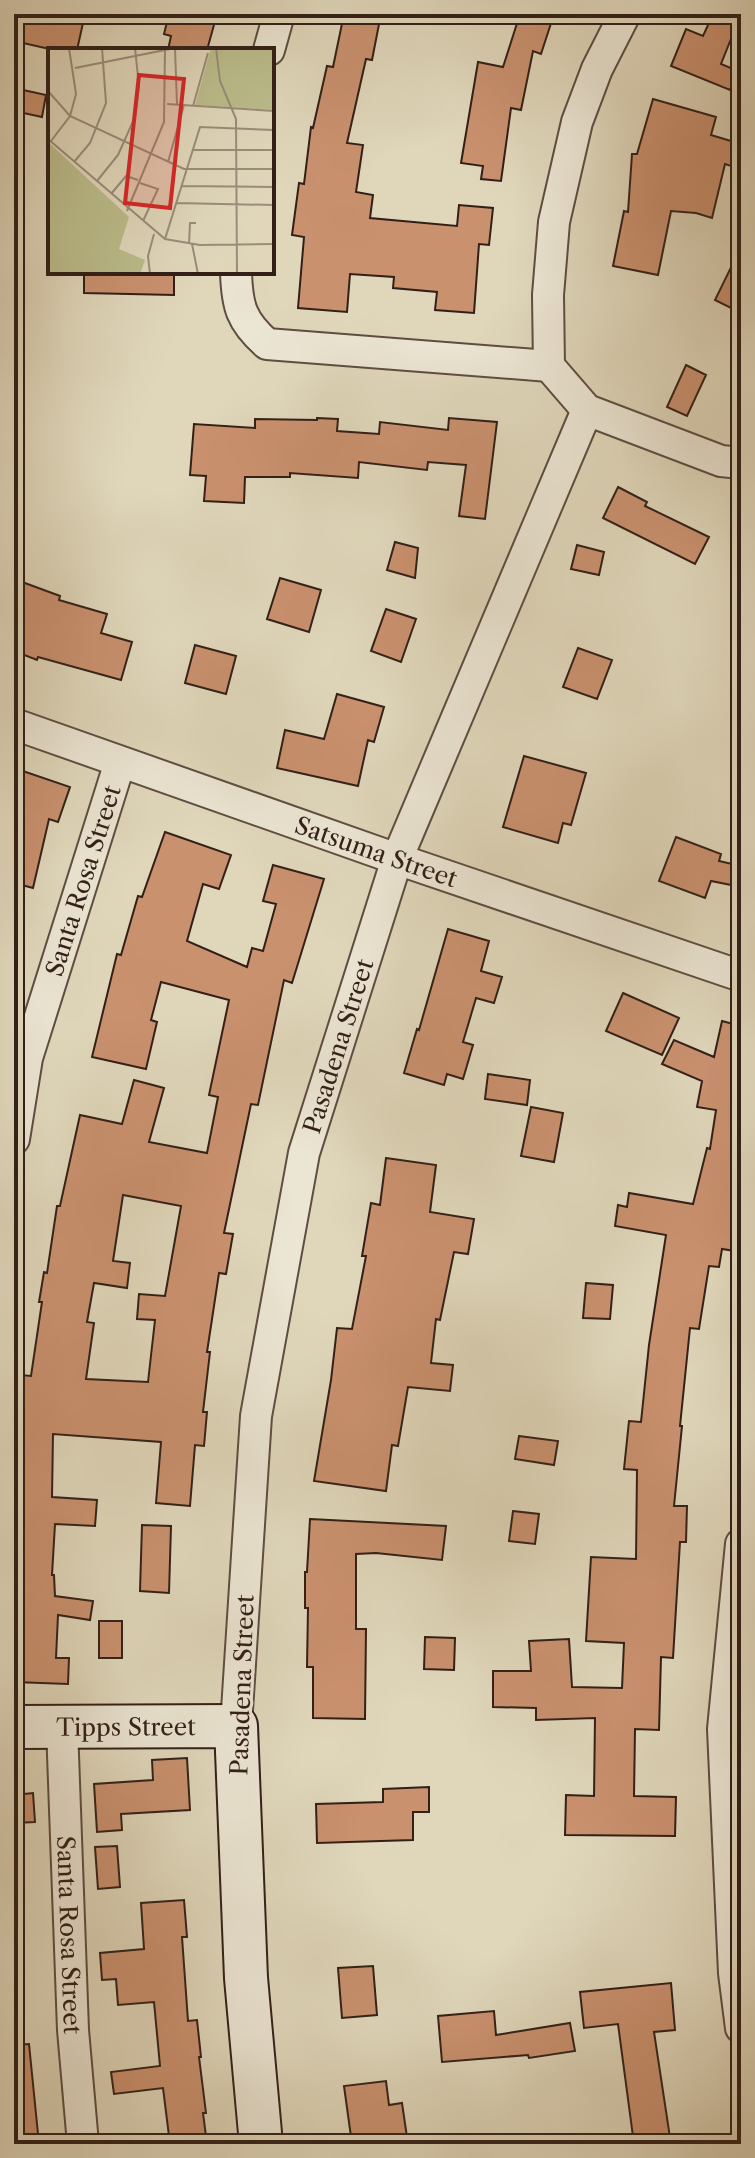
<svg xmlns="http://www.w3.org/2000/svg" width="755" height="2158" viewBox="0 0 755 2158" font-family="'Libre Caslon Text',serif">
<rect width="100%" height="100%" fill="#e0d7bb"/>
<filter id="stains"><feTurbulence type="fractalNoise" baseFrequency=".0025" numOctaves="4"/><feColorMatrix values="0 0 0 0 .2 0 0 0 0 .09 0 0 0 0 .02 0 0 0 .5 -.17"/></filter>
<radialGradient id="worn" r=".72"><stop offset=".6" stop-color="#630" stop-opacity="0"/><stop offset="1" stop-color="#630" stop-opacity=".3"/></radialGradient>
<path fill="#ca916f" stroke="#321f18" stroke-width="2" fill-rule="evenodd" d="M14 14H85L77 50H54L14 41Z
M169 14H217L207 50H168L171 36 164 34Z
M344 14H381L372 60 366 59 347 143 363 145 356 192 373 195 370 218 457 226 459 205 493 208 489 245 479 244 474 313 435 310 437 292 393 288 394 277 350 274 347 312 298 308 304 237 292 235 299 183 304 184 311 127 313 128 327 66 333 67Z
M520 14H554L541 54 533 51 521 110 511 108 501 181 481 179 483 166 461 163 478 62 503 67Z
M713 14H741L721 64 738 71 730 90 671 66 686 29 703 36Z
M14 88 46 95 42 117 14 111Z
M653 99 716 117 711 135 741 144V169L725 164 712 218 696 213 671 211 658 275 613 266 624 211 628 212 632 154H637Z
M741 247V313L715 300Z
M84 272H174V295L84 293Z
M686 365 706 375 687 416 667 407Z
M317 418 338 419 337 431 379 434 380 422 448 430 449 418 497 422 485 519 459 516 466 465 428 462 427 470 359 462 358 478 290 473V477H245L244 503 204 501 206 476 190 475 194 424 255 428V419L317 420Z
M618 487 647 502 645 506 709 537 695 564 603 518Z
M395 542 418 548 415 578 387 570Z
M577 545 604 552 599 575 571 569Z
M280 578 321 590 309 632 267 619Z
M14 579 60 596 59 600 107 614 101 633 132 642 121 680 38 657 37 660 14 651Z
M386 609 416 619 401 662 371 651Z
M195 645 236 656 226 694 185 683Z
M578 648 612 660 597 699 563 687Z
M337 694 384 707 374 742 368 740 358 786 277 768 285 730 324 739Z
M524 756 586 773 571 825 563 823 558 843 503 827Z
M14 768 70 787 58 822 49 819 33 888 14 883Z
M165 832 231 855 219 889 203 884 187 941 247 967 252 948 263 951 276 904 263 901 273 865 324 879 292 983 284 980 258 1105 251 1104 224 1233 233 1234 226 1274 219 1273 207 1352H210L203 1412H207L204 1446 195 1445 190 1506 156 1503 161 1442 53 1434 52 1497 97 1500 95 1526 55 1524 52 1575H54L55 1596 93 1601 90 1620 58 1615 56 1658H69L68 1684 14 1682V1576H20L23 1530H14V1507H18L19 1431H17L21 1375 31 1376 42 1302H39L44 1272 47 1273 57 1206H60L80 1115 122 1124 134 1080 164 1088 149 1142 207 1153 218 1097 209 1095 229 1000 161 982 151 1020 157 1022 146 1069 92 1057 117 954 121 955 138 896 142 897ZM123 1195 181 1206 165 1296 139 1294 137 1319 155 1320 148 1382 86 1379 94 1323 87 1322 94 1283 127 1288 130 1263 113 1261Z
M676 837 721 854 719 861 741 866V887L711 881 705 898 659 881Z
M448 929 489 941 481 971 502 977 494 1003 476 998 463 1042 473 1045 463 1079 447 1074 444 1085 404 1073 417 1029 419 1030Z
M623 993 679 1018 662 1055 606 1031Z
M722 1021 741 1026V1219L735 1251 722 1249 719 1267 709 1266 699 1329 690 1328 680 1426H682L674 1506H687L686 1542H680L673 1658 661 1657 659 1730 635 1729 634 1796 676 1797 675 1836 565 1835 566 1795 594 1796 595 1718 536 1720V1708L493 1707V1671H531L529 1641 569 1639 572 1687 622 1688 624 1643 586 1641 591 1557 636 1559 637 1470 624 1469 629 1421 641 1422 649 1345 666 1235 615 1226 618 1205 627 1207 629 1193 693 1204 707 1148 710 1149 716 1110 697 1107 702 1081 662 1064 674 1040 714 1057Z
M488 1074 530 1080 527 1105 485 1099Z
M531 1107 563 1113 554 1162 521 1156Z
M386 1158 436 1165 430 1212 474 1219 468 1254 454 1252 440 1320 436 1319 431 1363 453 1365 450 1391 408 1387 398 1446 392 1445 386 1491 314 1481 331 1380 337 1328 352 1329 366 1256H362L371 1203 380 1205Z
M586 1283 613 1285 610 1319 583 1318Z
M519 1436 558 1441 554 1465 515 1459Z
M513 1511 539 1514 535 1544 509 1541Z
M310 1519 446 1526 442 1560 376 1553 356 1554V1629H366L365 1719 313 1718V1667H307L308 1608H305V1572H307Z
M142 1525 171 1526 169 1593 140 1591Z
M99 1621H122V1658H99Z
M425 1637 455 1638 454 1670 424 1669Z
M187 1758 190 1810 121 1814 122 1830 97 1832 94 1784 153 1780 152 1760Z
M429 1787V1812H413V1840L317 1843 316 1804 383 1802V1789Z
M33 1793 35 1822 14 1823V1795Z
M117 1846 120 1887 98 1889 95 1847Z
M184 1900 187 1937H182L188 2021 197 2020 201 2057H199L206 2113H203L207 2144H170L163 2088 114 2094 111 2072 160 2066 154 2002 118 2005 116 1979 102 1980 100 1953 144 1949 141 1903Z
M373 1966 377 2015 342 2018 338 1968Z
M671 1983 675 2030 654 2032 671 2144H634L618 2024 584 2028 580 1992Z
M494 2011 496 2035 570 2023 575 2051 529 2058 528 2055 442 2062 438 2016Z
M29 2044 39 2144H14V2045Z
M386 2081 389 2105 402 2103 408 2144H352L344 2086Z"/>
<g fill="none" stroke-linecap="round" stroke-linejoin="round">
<g stroke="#5e4d41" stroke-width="34">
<g id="street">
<path d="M625 14 597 69 577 122 554 222 548 295 549 366 587 410 721 461 741 463"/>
<path d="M269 50 279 14"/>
<path d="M236 272C237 306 241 321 267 344L549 366"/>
<path id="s1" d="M14 724 397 859 741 976"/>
<path id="s2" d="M14 1139 27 1058 120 762"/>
<path d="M741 1544 723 1729 734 1973 741 2028"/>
<path id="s3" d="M236 1726 256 1416 304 1153 397 859 587 410"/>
<path id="s4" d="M62 1727 73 2030 83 2144"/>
</g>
</g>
<g stroke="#321f18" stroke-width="46">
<g id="secondary">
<path id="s5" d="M14 1727 236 1726 246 1978 261 2144"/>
</g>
</g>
<use href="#street" stroke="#ebe5d3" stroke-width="30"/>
<use href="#secondary" stroke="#ebe5d3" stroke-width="42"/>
</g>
<g text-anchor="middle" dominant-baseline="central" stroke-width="6" stroke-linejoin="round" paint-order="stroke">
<g font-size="24" fill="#321f18" stroke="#ebe5d3">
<text stroke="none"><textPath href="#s1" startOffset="384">Satsuma Street</textPath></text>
<text stroke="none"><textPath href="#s2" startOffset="268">Santa Rosa Street</textPath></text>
<text stroke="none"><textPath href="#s3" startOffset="690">Pasadena Street</textPath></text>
<text transform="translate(242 1685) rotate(-88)">Pasadena Street</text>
<text stroke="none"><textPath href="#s5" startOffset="112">Tipps Street</textPath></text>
<text stroke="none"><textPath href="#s4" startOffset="208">Santa Rosa Street</textPath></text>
</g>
</g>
<g transform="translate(48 48)">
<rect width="226" height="226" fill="#e0d7bb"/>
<path d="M163 0H226V62L147 57Z" fill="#bbbc8b"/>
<path d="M0 94 81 169 71 201 97 212 92 226H0Z" fill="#bbbc8b"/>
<path fill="none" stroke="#9a8d7a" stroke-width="2" d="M127 0 129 57M168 0 172 33 188 71 189 226M27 20 127 0M0 43 22 68 136 121H226M119 56 226 63M145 58 160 5M0 91 117 191 152 197 226 196M3 93 22 68 28 46 21 0M145 102H226M26 114 42 95 58 55 54 0M120 114 136 57M49 133 70 107 87 69 91 38 87 0M92 135 110 141 95 173M134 138 226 139M63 146 78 128 90 132M128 155 226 157M79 163 116 74 117 0M117 191 152 79 226 82M141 196 142 175H148M144 196 150 226M102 226 100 208 106 186"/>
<path fill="#d62828" fill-opacity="0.15" stroke="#d62828" stroke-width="4" d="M91 27 136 31 122 160 77 155Z"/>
<rect width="226" height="226" fill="none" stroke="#321f18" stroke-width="4"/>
</g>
<rect width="755" height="2158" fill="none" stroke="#e0d7bb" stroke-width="48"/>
<rect x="16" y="16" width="723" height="2126" fill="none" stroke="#321f18" stroke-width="4"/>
<rect x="24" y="24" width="707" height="2110" fill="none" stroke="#321f18" stroke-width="2"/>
<rect width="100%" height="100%" filter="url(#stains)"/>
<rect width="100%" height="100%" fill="url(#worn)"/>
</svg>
